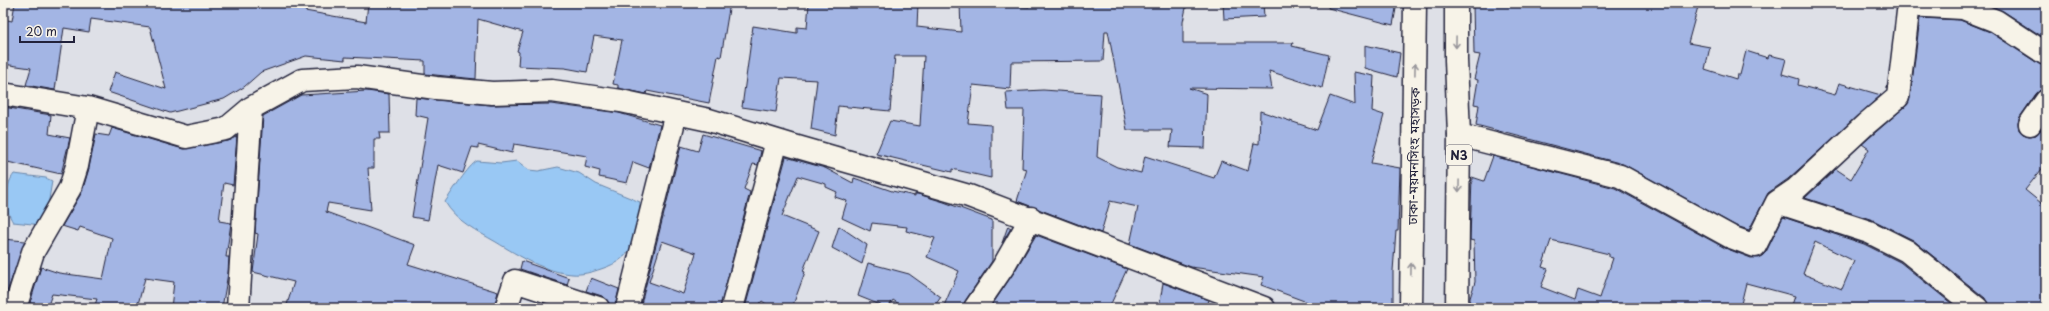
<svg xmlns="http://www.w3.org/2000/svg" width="2049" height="311" viewBox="0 0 2049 311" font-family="'Playpen Sans','Noto Sans Bengali',sans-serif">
<rect width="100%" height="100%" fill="#dee0e7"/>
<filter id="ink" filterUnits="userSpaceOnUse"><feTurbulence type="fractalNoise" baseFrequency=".025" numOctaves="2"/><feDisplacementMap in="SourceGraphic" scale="8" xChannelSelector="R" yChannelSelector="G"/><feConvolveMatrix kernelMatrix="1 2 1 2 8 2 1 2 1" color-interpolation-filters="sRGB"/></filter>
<g filter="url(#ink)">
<path fill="#99c8f4" stroke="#6986aa" d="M477 161 501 163 517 161 529 170 538 171 558 167 579 173 596 184 640 202C639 235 636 258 601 269 592 272 582 275 572 274 545 272 519 256 496 242 477 231 456 221 445 202 452 192 468 166 477 161Z
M14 174 46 178 52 181 46 218 42 225 13 222C4 209 4 187 14 174Z"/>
<path fill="#a3b5e4" stroke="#22223b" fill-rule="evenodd" d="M15 3H306L305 11 366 22 368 3H730L721 57 718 56 709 103 647 91 646 94 618 88V85L613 84 622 40 594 36 587 72 565 68 518 66 519 52 517 51 523 32 478 19 476 79 425 74V61L345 57V60L306 56 261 72 244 87 224 99 170 113 108 92 115 72 166 89 150 27 91 19 89 32 64 28 55 90 26 85 31 68 3 64V19L12 21Z
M809 3H918L917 27 961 32 960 3 1029 7 1028 3H1187L1183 22V43H1293L1292 46 1329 55 1322 88 1269 71 1272 89 1189 88 1207 94 1205 148 1170 147 1172 130H1127L1108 31H1105L1103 61 1011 62 1010 89 973 85 968 123 991 125V178L952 169V172L876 154 890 121 920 126 924 56H895L890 111 838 106 835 135 811 129 817 80 781 78 776 112 742 107 753 26 797 33V27L807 28Z
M1223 3H1263L1264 17 1224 19Z
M1329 3H1397L1393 25 1328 8Z
M1473 3H1699L1688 43 1710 47 1705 69 1736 79 1737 75H1740L1746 51 1768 58 1769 55 1786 59 1782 74 1799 79 1798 85 1835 95 1839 83 1881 95 1788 179 1768 193 1749 230 1736 226 1623 164 1476 125 1479 105 1474 104 1478 80 1474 79 1480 55 1474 54Z
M1984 3H2046V39L2003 11Z
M1920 18 1960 20 1990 32 2039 64 2046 66V89L2040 90 2036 94 2020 117 2018 123 2019 130 2023 134 2029 136 2036 135 2046 123V164L2025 190 2046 207V308H1989L1985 298 1913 240 1873 220 1805 198 1836 169 1851 179 1869 149 1862 144 1906 106 1910 98Z
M1365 45 1400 53 1397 77 1365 68Z
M1354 72 1374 76 1372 111 1384 115 1371 163 1400 168 1398 231H1396L1393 271V308H1323L1261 285 1264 277 1191 267 1130 244 1138 207 1110 201 1101 233 1017 201 1027 169 1022 168 1024 110H1008L1006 92 1043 90 1101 94 1097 157 1117 167 1141 173 1145 156 1214 178 1221 161 1248 171 1254 143 1259 144 1260 111 1317 130 1330 96 1355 105Z
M367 91 389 94 390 133H379L380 139H374V168H368L371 210 328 203 326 212 415 245 408 264 498 292 494 308H286L294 282 253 272 258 234 255 233 263 116 301 95Z
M416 98 491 105 551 104 619 113 660 125 649 168 633 162 627 183 599 177 600 171 585 167 587 156 514 144 512 153 478 145V148L472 147 463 173 438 165 428 220 412 217 428 118 415 115Z
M3 107 51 115 49 134 70 138 61 174 3 161Z
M112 128 183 149 228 141 237 137 233 185 224 183 219 221 231 223 226 257H229L228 273 222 308H171L174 282 145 278 137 308H94L97 299 52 294 47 308 30 303 41 267 59 273 103 279 112 238 80 227 78 231 62 226 82 192 89 168 96 134 109 136Z
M703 134 761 151 758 165 753 164 744 189 750 192 720 308H640L681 146 698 151ZM662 241 696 253 683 294 649 282Z
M1493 156 1615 188 1725 248 1751 258 1762 256 1766 252 1783 217 1864 244 1900 262 1952 304 1951 308H1791L1795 296 1746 283 1740 308H1470V298L1475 282 1474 241 1470 240 1472 177 1484 181ZM1551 240 1609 254V257L1613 258 1600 298 1578 290 1575 300 1541 287 1548 269 1542 267ZM1815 242 1854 261 1842 289 1803 274Z
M786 157 825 168 853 183 854 178 892 191 915 196V194H918L944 202 992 220V261L965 301 963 308H943L959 271 927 257 935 238 906 231 907 227 872 223 870 231 842 218 847 201 835 197 837 192 826 187V184L798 176 782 216 819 231 803 271 805 272 792 308H772L762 301 756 308H745Z
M839 226 867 245 862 264 832 248Z
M1008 226 1011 228 1002 243Z
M1036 235 1127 269 1109 308H990L1013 274Z
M3 239 25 241 6 295 3 294Z
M522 261 569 278 567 285 520 269Z
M868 263 909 274 941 297 933 308H905L893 300 888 308 858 296Z
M591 278 619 289 615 306 609 304 602 296 586 291Z
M1163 283 1209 300 1206 308H1159Z"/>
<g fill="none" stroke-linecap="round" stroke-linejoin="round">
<g stroke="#22223b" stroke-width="25">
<path id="minor" d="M1908 5 1963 8 1996 21 2046 54
M3 94 88 108 186 137 226 129 251 108 302 80 357 77 436 88 492 93 552 91 621 101 709 120 794 146 969 196 1264 308
M2030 124 2046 101
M1459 135 1620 176 1731 237 1755 246 1777 202 1796 189 1866 124 1898 97 1909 3
M1777 202 1869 232 1907 251 1977 308
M15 308 33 252 70 188 77 166 88 108
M238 308 251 108
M506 308 515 281 598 308
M627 308 676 113
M732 308 777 141
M975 308 1003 267 1031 218"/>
</g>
<g stroke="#22223b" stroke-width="25">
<path id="highway" d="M1456 3V60L1459 135 1457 308
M1411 308 1415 3"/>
</g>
<use href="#minor" stroke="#f7f3e8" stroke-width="22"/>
<use href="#highway" stroke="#f7f3e8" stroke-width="22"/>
</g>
<defs><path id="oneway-shaft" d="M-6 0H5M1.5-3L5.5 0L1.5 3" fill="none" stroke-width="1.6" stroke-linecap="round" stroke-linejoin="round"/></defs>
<g stroke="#97959a">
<use href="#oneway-shaft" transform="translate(1456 42) rotate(91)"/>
<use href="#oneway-shaft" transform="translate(1415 69) rotate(-89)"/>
<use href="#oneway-shaft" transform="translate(1459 186) rotate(91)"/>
<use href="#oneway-shaft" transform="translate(1411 269) rotate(-89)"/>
</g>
</g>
<g text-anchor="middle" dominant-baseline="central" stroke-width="3.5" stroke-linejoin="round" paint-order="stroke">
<rect fill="#f7f3e8" stroke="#62616f" stroke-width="1" x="1446" y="145" width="26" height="20" rx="3"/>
<g font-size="12" font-weight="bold" fill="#22223b">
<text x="1459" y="155">N3</text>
</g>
<g font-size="13" fill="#22223b" stroke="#f7f3e8">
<text transform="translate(1413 156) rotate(-89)">ঢাকা-ময়মনসিংহ মহাসড়ক</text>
</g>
</g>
<rect width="2049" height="311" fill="none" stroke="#f7f3e8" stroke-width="16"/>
<rect x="8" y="8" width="2033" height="295" fill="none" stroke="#22223b" stroke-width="1.5" filter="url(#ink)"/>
<path d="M20 36v6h54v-6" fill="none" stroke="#22223b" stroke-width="2"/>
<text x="26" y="36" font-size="12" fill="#22223b" stroke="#f7f3e8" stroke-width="3" paint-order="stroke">20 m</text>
</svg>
